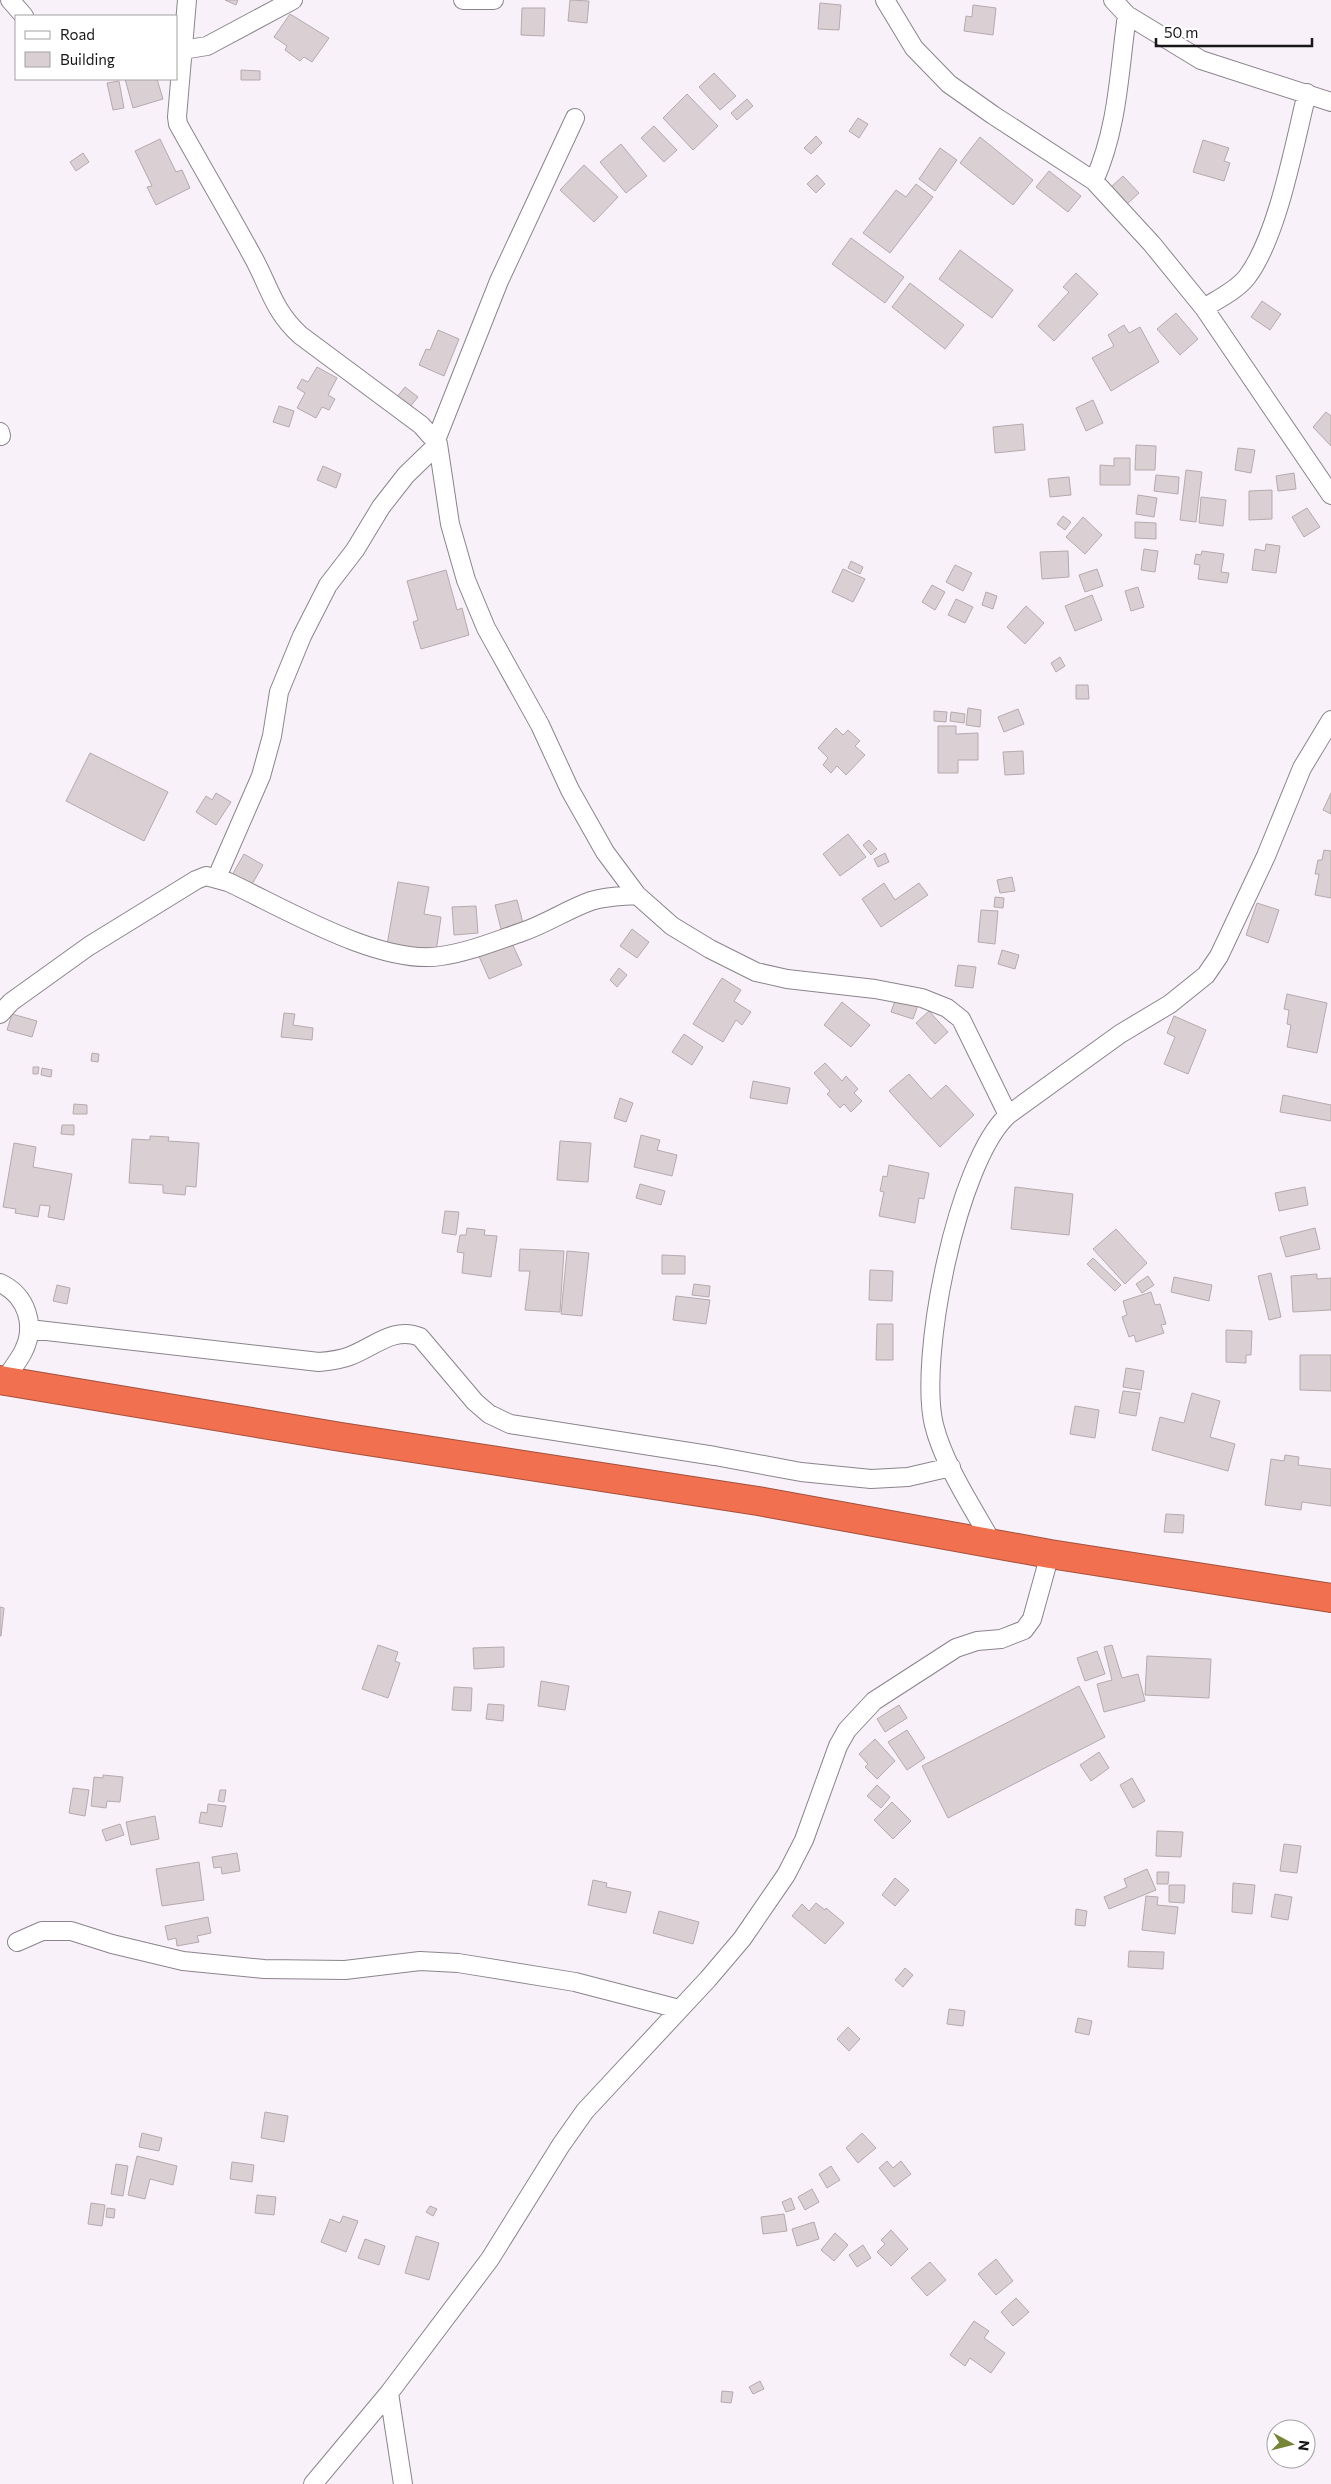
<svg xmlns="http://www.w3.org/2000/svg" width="1331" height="2484" viewBox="0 0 1331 2484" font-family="Commissioner,sans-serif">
<rect width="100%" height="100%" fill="#f8f1f9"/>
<path fill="#dacfd2" stroke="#b5aaad" d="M225 0H238L236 5Z
M570 0 589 1 587 23 568 21Z
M820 3 841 5 839 30 818 29Z
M973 5 996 8 993 35 964 31 966 16 972 17Z
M522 8H545L544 36 521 35Z
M290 14 329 38 312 62 304 57 300 61 285 50 287 46 274 37Z
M241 70 260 71V80H241Z
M714 73 736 96 720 110 699 87Z
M125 79H157L163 99 133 108Z
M119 81 124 108 113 110 107 83Z
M687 94 718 126 693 150 663 118Z
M747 99 753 106 737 120 731 113Z
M858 118 868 124 859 138 849 131Z
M654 126 677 150 664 162 641 138Z
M816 136 822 143 811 154 804 148Z
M980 137 1033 180 1013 205 960 163Z
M160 139 176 172 182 170 190 188 156 205 147 187 152 186 135 151Z
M1203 140 1229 148 1224 161 1230 163 1224 181 1193 172Z
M621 144 647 176 626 193 600 162Z
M940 148 957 160 935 191 919 179Z
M83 153 89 162 76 171 70 162Z
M584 165 618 197 594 222 560 190Z
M1049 171 1081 196 1068 212 1036 187Z
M817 175 825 184 816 193 807 184Z
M1123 176 1139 193 1127 204 1111 187Z
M916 184 933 197 890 253 863 233 896 190 906 197Z
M851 238 904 277 885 303 832 264Z
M960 250 1013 290 992 318 939 279Z
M1076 273 1098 294 1054 341 1038 326 1069 292 1063 287Z
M910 283 964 325 945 349 892 307Z
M1262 301 1281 314 1270 330 1251 317Z
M1176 313 1198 339 1180 355 1157 329Z
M1124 325 1129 333 1140 327 1159 362 1111 391 1092 358 1114 346 1108 335Z
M438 330 459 339 444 376 419 365 426 349 430 350Z
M317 367 337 378 328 395 335 399 329 410 322 407 316 418 297 408 305 393 297 388 302 379 308 382Z
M405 387 418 397 409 408 396 398Z
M1093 400 1103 423 1086 431 1076 408Z
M279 406 294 411 289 427 273 422Z
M1326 412 1331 416V446L1313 427Z
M1023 424 1025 450 995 453 993 427Z
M1136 445 1156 446 1155 470H1135Z
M1238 448 1255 450 1251 473 1235 470Z
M1114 458H1130V485H1100V465L1114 466Z
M323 466 341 474 336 488 317 480Z
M1186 470 1202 472 1196 522 1180 520Z
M1294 473 1296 489 1278 491 1276 476Z
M1156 475 1179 477 1178 494 1154 491Z
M1069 477 1071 495 1050 497 1048 479Z
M1272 490V519L1249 520V491Z
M1138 495 1157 498 1154 517 1136 514Z
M1201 497 1226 500 1223 526 1199 523Z
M1307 508 1320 527 1304 537 1292 517Z
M1063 516 1071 522 1065 530 1057 524Z
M1083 517 1102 535 1085 554 1066 537Z
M1135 522 1156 523V539L1135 538Z
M1266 544 1280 546 1276 573 1252 570 1255 549 1265 551Z
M1144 549 1158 551 1155 572 1141 570Z
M1068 551 1069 577 1042 579 1040 552Z
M1202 551 1224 554 1221 572 1229 573 1227 583 1198 579 1200 565 1194 564 1196 554 1201 555Z
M851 561 863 567 860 574 848 568Z
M955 565 972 573 963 591 946 582Z
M843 569 865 579 853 602 832 592Z
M1097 569 1103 586 1085 592 1079 575Z
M446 570 457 610 462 608 469 635 421 649 413 622 418 620 407 581Z
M932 585 945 592 935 610 922 602Z
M1138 587 1144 607 1131 611 1125 591Z
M986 592 997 596 993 609 982 605Z
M1092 595 1102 620 1075 631 1065 606Z
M956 599 973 607 965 623 948 615Z
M1026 606 1044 623 1025 644 1007 627Z
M1060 657 1065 666 1056 672 1051 663Z
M1076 685H1088L1089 699H1076Z
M968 708 981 710 980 727 966 725Z
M1018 709 1024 724 1004 732 998 717Z
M934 711 947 712 946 722 934 721Z
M951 712 965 714 964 723 950 721Z
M938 726H956V734L978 733V760H958V773H938Z
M836 728 843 735 848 730 860 741 855 746 865 755 846 775 837 766 831 773 823 765 828 758 818 748Z
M1023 751 1024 774 1005 775 1003 752Z
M90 753 168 792 144 841 66 801Z
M216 793 231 802 216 825 196 812 206 796 212 800Z
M1331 793V814L1323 810Z
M848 834 866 857 840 876 823 854Z
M869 840 877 849 871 855 863 845Z
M1324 850 1331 851V898L1315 895 1319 874H1315L1318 860H1322Z
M885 853 889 862 878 867 874 859Z
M244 854 263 865 251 886 232 875Z
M1012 877 1015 891 1000 893 997 880Z
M398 882 429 887 424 914 441 917 436 952 387 945Z
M884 883 895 900 919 883 928 895 881 927 862 899Z
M995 897 1004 898 1003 908 994 907Z
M517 900 523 923 501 929 495 905Z
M1257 903 1279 910 1268 943 1246 935Z
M476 906 478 933 454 935 452 907Z
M981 910 998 911 995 944 978 942Z
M632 929 649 942 637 958 620 946Z
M510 939 522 965 489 979 478 954Z
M1002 950 1019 955 1015 969 998 964Z
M958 965 976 967 973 988 955 986Z
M619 968 627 975 617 987 610 980Z
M722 978 741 990 734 1001 751 1012 742 1025 736 1020 723 1042 693 1024Z
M1287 994 1327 1003 1317 1053 1287 1047 1291 1025 1287 1024 1289 1010 1284 1009Z
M896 998 918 1005 913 1019 891 1012Z
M842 1002 870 1025 851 1047 824 1025Z
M929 1011 948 1032 935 1044 916 1023Z
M284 1013 295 1014 293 1025 313 1028 312 1040 281 1037Z
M12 1014 37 1021 32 1037 7 1030Z
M1174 1016 1206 1030 1188 1074 1164 1064 1175 1037 1167 1033Z
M684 1034 703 1047 692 1065 672 1052Z
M92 1053 99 1054 98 1062 91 1061Z
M825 1063 842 1081 846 1076 858 1089 854 1093 862 1101 851 1112 844 1104 840 1108 827 1094 830 1091 814 1073Z
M33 1067H39L38 1074H33Z
M42 1068 52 1070 51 1077 41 1075Z
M909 1074 931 1099 946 1085 974 1115 940 1147 889 1091Z
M753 1081 790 1088 787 1104 750 1098Z
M1283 1095 1331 1105V1121L1280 1112Z
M620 1098 633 1103 626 1122 614 1118Z
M74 1104 87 1105V1114H73Z
M62 1125H74V1135L61 1134Z
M641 1135 660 1140 657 1150 677 1155 672 1176 634 1167Z
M150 1136 169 1137 168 1141 199 1143 196 1187 186 1186 185 1195 163 1193V1185L129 1183 132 1139 150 1140Z
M560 1141 591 1143 588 1182 557 1180Z
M14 1143 36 1147 33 1167 72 1174 64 1220 48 1217 50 1206 40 1205 38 1217 15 1213 16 1209 3 1207Z
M889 1165 929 1173 924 1199 919 1198 915 1223 879 1216 884 1192 880 1191 883 1176 887 1177Z
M640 1184 665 1191 661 1205 636 1198Z
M1015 1187 1073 1194 1069 1235 1011 1229Z
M1305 1187 1308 1205 1279 1211 1275 1193Z
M445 1211 459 1212 456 1235 442 1233Z
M467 1228 485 1230 484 1235 497 1236 491 1277 462 1273 464 1253 457 1252 460 1235H466Z
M1315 1228 1320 1249 1286 1257 1280 1237Z
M1116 1229 1147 1263 1125 1284 1093 1249Z
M520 1249 564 1251 560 1312 525 1310 530 1271H519Z
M567 1251 589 1253 582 1316 561 1314Z
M662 1255 685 1256V1274H662Z
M1093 1258 1121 1285 1115 1291 1087 1264Z
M870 1270 893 1271 892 1301 869 1300Z
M1271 1273 1281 1317 1269 1320 1258 1276Z
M1317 1274V1279L1331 1278V1310L1293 1312 1291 1276Z
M1148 1276 1154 1285 1142 1293 1136 1284Z
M1174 1277 1212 1285 1209 1301 1171 1292Z
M694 1284 710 1286 709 1297 692 1295Z
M57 1285 70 1288 67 1304 53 1301Z
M1151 1292 1155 1305 1160 1304 1166 1324 1161 1325 1164 1333 1136 1342 1134 1335 1129 1337 1122 1317 1127 1315 1123 1301Z
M676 1296 710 1300 706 1324 673 1320Z
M877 1324H893V1360H876Z
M1226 1330 1252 1331 1251 1355H1246V1363L1226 1362Z
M1300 1355H1331V1391L1300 1390Z
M1126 1368 1144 1371 1141 1390 1123 1387Z
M1123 1391 1140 1393 1136 1416 1119 1413Z
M1192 1393 1220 1401 1210 1437 1235 1444 1228 1471 1152 1450 1160 1417 1184 1423Z
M1075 1406 1099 1410 1095 1438 1070 1434Z
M1285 1455 1299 1457 1298 1465 1331 1469V1506L1302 1502 1301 1510 1265 1505 1271 1459 1284 1461Z
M1166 1514 1184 1515 1183 1533 1164 1532Z
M0 1607 4 1608 1 1636H0Z
M378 1645 398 1652 395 1661 400 1663 388 1698 362 1689Z
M1112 1645 1122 1678 1138 1674 1145 1701 1104 1712 1097 1684 1112 1680 1104 1647Z
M504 1647V1667L474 1669 473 1648Z
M1097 1651 1105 1674 1085 1681 1077 1658Z
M1147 1656 1211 1659 1209 1698 1145 1695Z
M541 1681 569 1686 565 1710 538 1706Z
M1079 1686 1105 1737 948 1818 922 1766Z
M454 1687 472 1688 471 1711 452 1710Z
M488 1704 504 1705 503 1721 486 1719Z
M899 1705 907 1718 885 1732 877 1719Z
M907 1730 925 1758 907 1770 888 1742Z
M875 1739 895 1761 877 1779 865 1767 868 1764 859 1754Z
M1099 1752 1109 1768 1091 1781 1080 1765Z
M103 1775 123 1777 120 1802 107 1801 106 1808 91 1806 94 1777 103 1778Z
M1132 1778 1145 1801 1133 1808 1120 1785Z
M877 1785 890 1797 881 1808 867 1796Z
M73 1788 89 1790 85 1816 69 1813Z
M220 1790H226L224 1802 218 1801Z
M892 1802 911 1821 893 1839 874 1820Z
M208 1804 226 1806 222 1827 199 1823 201 1812 207 1813Z
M155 1816 159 1839 131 1845 126 1822Z
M120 1824 124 1835 106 1841 102 1830Z
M1157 1831 1183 1832 1181 1857 1156 1856Z
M1284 1844 1301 1846 1297 1873 1280 1871Z
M237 1853 240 1871 222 1874 221 1867 214 1868 212 1857Z
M199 1862 204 1900 162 1906 156 1869Z
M1147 1869 1156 1890 1109 1909 1104 1897 1127 1887 1124 1879Z
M1157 1872H1169L1168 1884H1157Z
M895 1878 909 1890 895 1906 882 1895Z
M593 1880 607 1883 606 1887 631 1892 626 1913 588 1905Z
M1233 1883 1255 1885 1252 1914 1232 1912Z
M1169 1885H1185L1184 1903 1169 1902Z
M1275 1894 1292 1897 1288 1920 1271 1917Z
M1146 1896 1158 1897 1157 1905 1178 1907 1175 1934 1142 1930Z
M816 1903 825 1910 826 1908 844 1923 825 1944 792 1916 802 1904 809 1911Z
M1076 1909 1087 1911 1085 1926 1075 1925Z
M659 1911 699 1922 693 1944 653 1933Z
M208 1917 211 1933 197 1936 199 1942 177 1946 176 1938 168 1940 165 1926Z
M1129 1951 1164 1952 1163 1969 1128 1967Z
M905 1968 913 1975 903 1987 895 1980Z
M949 2009 965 2011 963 2026 947 2024Z
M1078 2018 1092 2021 1089 2035 1075 2032Z
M848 2027 860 2039 849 2051 837 2039Z
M265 2112 288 2116 284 2142 261 2138Z
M142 2133 162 2138 159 2151 139 2147Z
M862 2133 876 2148 858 2163 846 2148Z
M137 2156 177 2166 173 2185 150 2179 145 2199 128 2195Z
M887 2161 893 2168 901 2161 911 2174 894 2187 879 2168Z
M232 2162 254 2165 252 2182 230 2179Z
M116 2164 128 2166 123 2196 111 2194Z
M831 2166 840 2180 827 2188 819 2174Z
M812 2189 819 2202 805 2210 798 2197Z
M257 2195 276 2197 274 2215 255 2213Z
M791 2198 795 2209 786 2212 782 2202Z
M91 2203 105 2205 102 2226 88 2224Z
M430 2206 437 2209 433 2216 426 2212Z
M107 2208 115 2209 114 2218 106 2217Z
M784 2214 787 2231 763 2234 761 2217Z
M343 2216 358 2221 346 2252 321 2242 330 2219 340 2223Z
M814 2222 819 2239 797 2246 792 2229Z
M891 2230 908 2249 891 2266 877 2252 885 2244 881 2240Z
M835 2233 848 2245 834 2261 821 2250Z
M416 2236 439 2243 429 2280 405 2273Z
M365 2239 385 2246 379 2265 358 2258Z
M863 2245 871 2258 857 2267 849 2255Z
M996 2259 1013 2281 996 2295 978 2274Z
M930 2262 946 2280 927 2296 911 2278Z
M1016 2298 1029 2312 1013 2326 1001 2312Z
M974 2321 989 2331 984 2338 1005 2353 991 2373 970 2358 965 2366 950 2355Z
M760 2381 764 2389 753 2394 749 2387Z
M722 2391 733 2392 731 2403 721 2402Z"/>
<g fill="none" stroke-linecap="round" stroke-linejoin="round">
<g stroke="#8b848c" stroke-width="20">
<path id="street" d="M10 0 24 16
M187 0 177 117 178 124C203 169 229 213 253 257 270 288 273 310 300 335L421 425 438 444 450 524 466 580 486 628 540 725 570 790 605 852 637 895 672 926 710 949 756 972 787 979 875 989 922 998 947 1008 961 1019 1008 1115
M463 0H494
M885 0 914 48 949 84 993 115 1094 181 1152 244 1204 308 1331 495
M1113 0 1127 15 1201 60 1331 102
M176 51 207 46 293 0
M1094 181C1118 128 1119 72 1127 15
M1204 308C1218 299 1237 290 1247 277 1278 236 1294 145 1307 93
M0 432 1 436
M436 440 499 281 575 118
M217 877 261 776 272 736 279 692 302 636 328 585 355 550 381 507 406 475 438 444
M0 1014 11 1002 89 946 196 880 206 876 228 882C284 908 380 966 441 956 469 952 496 941 522 932 546 924 568 909 591 901 606 896 622 896 637 895
M0 1283C26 1295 37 1325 23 1352 18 1362 10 1371 4 1381
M29 1329 319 1362C330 1361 340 1360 350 1356 374 1347 394 1326 420 1337L475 1402 489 1414 510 1424 715 1456 801 1472 871 1479 908 1477 951 1467
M993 1544C973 1508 944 1465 934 1425 918 1359 957 1162 1008 1115L1120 1034 1170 1004 1206 975 1219 956 1266 856 1302 768 1331 720
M17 1942 42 1931H71L112 1944 183 1961 264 1969 345 1970 420 1961 458 1963 575 1982 679 2009
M389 2393 403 2484
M313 2484 389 2393 490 2259 561 2145 585 2111 708 1979 742 1939 786 1875 804 1840 838 1746 847 1730 874 1701 956 1648 977 1641 1001 1639 1024 1630 1032 1619 1050 1554"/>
</g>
<g stroke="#a5503c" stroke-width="30">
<path id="highway" d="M0 1380 341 1437 758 1501 1050 1554 1331 1598"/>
</g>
<use href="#street" stroke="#fff" stroke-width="18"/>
<use href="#highway" stroke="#f1704f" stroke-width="28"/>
</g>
<rect x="15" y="15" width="162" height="65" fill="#ffffff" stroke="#a3a2a3"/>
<rect x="25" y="31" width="25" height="8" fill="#ffffff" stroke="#a3a2a3"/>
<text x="60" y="40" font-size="15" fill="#181618">Road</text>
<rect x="25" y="52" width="25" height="15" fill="#dacfd2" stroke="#a3a2a3"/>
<text x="60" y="65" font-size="15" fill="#181618">Building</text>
<g transform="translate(1291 2444) rotate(97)"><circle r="24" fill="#ffffff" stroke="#a3a2a3"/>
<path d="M0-4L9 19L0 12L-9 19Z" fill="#758736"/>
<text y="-8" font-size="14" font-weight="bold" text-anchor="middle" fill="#181618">N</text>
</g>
<path d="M1156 38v8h156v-8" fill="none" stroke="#181618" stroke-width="2.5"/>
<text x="1164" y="38" font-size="15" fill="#181618" stroke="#ffffff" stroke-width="4" paint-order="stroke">50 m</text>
</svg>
